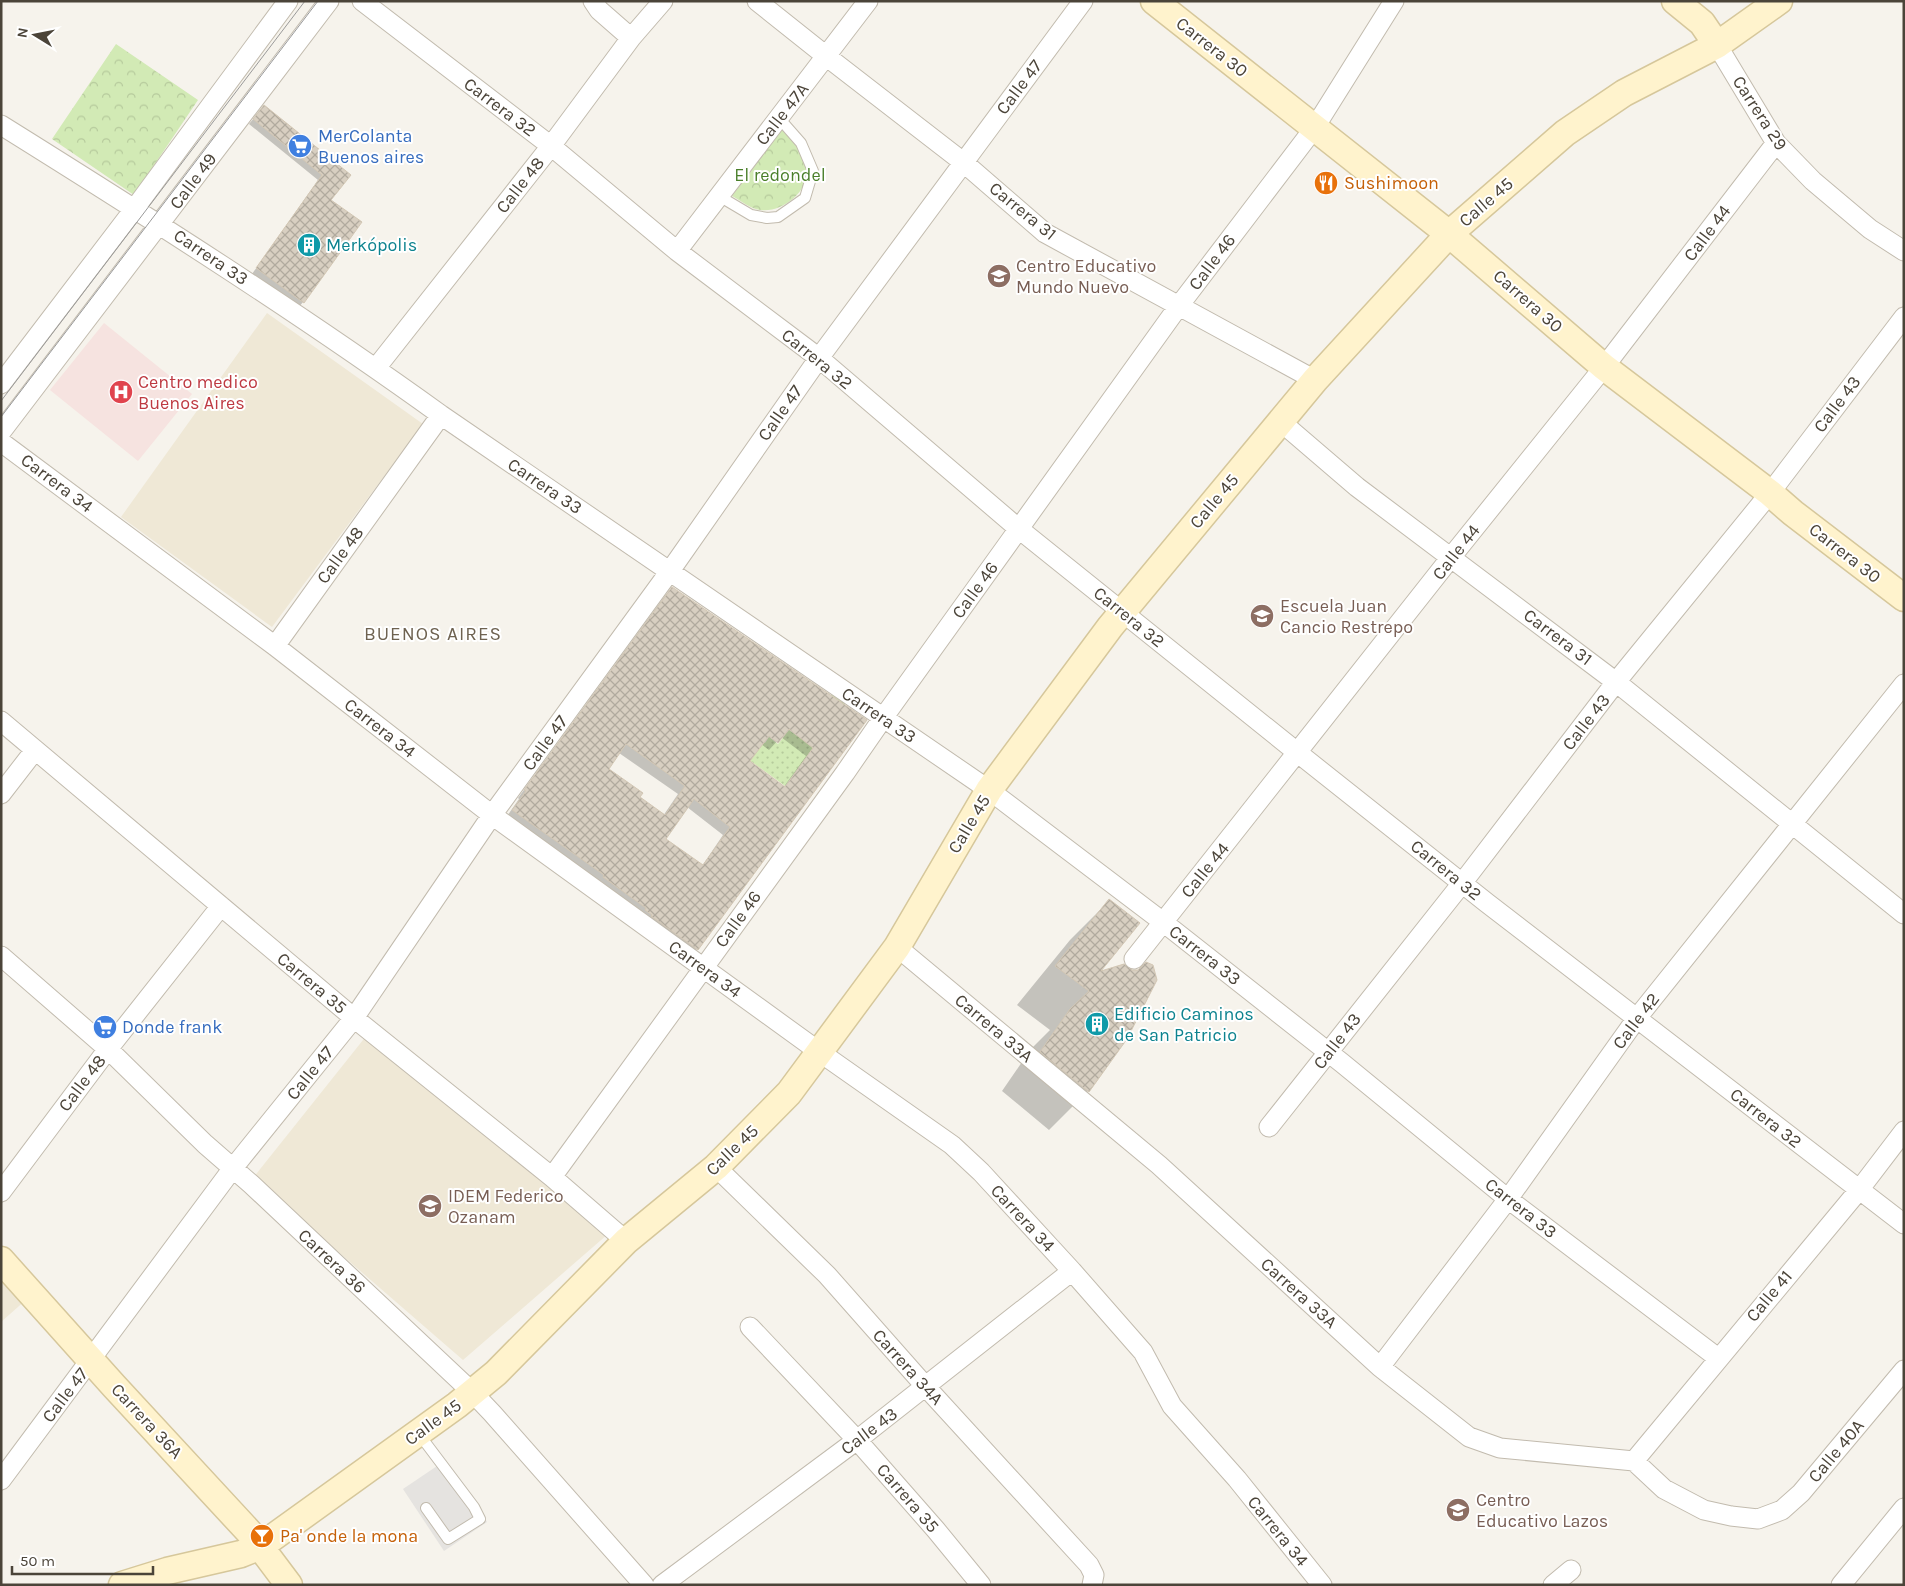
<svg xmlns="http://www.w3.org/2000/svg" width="1905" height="1586" viewBox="0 0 1905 1586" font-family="Karla,sans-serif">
<defs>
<pattern id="grass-dots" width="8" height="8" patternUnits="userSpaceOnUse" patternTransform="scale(1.25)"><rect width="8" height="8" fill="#d2eab5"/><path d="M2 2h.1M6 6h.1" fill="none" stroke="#b6ca9c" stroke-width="1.8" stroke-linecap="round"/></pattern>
<pattern id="park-crowns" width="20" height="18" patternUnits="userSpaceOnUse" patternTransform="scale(1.25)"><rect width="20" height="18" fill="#d2eab5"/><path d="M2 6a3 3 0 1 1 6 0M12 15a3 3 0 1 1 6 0" fill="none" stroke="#b6ca9c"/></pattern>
<pattern id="building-cross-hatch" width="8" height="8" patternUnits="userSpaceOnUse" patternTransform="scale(1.25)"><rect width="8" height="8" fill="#d8cfc1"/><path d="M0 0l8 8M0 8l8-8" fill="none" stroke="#b1aa9e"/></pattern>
</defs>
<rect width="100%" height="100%" fill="#f6f3ec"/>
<path fill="#efe8d6" d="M267 313 423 424 272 627 121 517Z
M367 1035 608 1234 463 1360 253 1178Z
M1 1272 27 1299 1 1322Z"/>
<path fill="#f6e3e0" d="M104 323 192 394 138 461 50 390Z"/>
<path fill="url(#grass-dots)" d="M833 693 847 702 785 786 752 762 744 772 748 730 765 743 769 737 778 744 789 730 800 738Z"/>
<path fill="url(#park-crowns)" d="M116 44 198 100 134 195 52 139Z
M783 128 807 152C808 158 809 165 808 172 806 193 782 213 760 210 751 209 740 200 732 196Z"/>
<path fill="#e5e3e0" d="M446 1460 487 1522 444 1551 403 1489Z"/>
<path fill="#0003" fill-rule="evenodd" d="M259 112 349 175 329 200 303 302 299 307 252 274 318 180 249 124Z
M672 589 865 720 697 949 689 957 505 819 519 799 518 798 665 596ZM781 737 806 756 783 788 748 761 761 744 769 750ZM619 753 678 794 663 816 638 798 607 769ZM687 807 723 835 702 866 664 839Z
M1109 901 1097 974 1126 1039 1088 1091 1049 1130 1002 1091 1031 1049 1050 1030 1017 1005 1070 940Z"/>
<path fill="url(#building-cross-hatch)" stroke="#d3c7b4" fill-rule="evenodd" d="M264 105 351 175 331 200 362 222 304 303 256 268 322 175 253 119Z
M672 587 867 720 698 950 651 916 652 915 645 910 646 908 603 877 604 875 512 810 526 791 524 790ZM789 729 813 748 785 787 750 761 769 736 778 743ZM626 744 685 786 665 815 640 797 643 793 609 769ZM694 799 730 827 703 865 666 839Z
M1109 899 1140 923 1101 971 1124 964 1132 970H1138L1146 962 1153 965 1157 980 1127 1039 1089 1092 1040 1052 1070 1009 1089 991 1055 966Z"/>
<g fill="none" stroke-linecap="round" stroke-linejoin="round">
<g stroke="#c2bbae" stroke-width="12">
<path id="lane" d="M719 196 751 215 767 218 778 217 805 198 813 171 801 143 779 118
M419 1434 474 1507 480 1519 448 1539 426 1508"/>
</g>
<g stroke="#c2bbae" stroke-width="21">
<path id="street" d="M362 1 551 146 677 251 819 358 1019 529 1298 753 1487 903 1904 1224
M593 1 599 10 631 38
M757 1 826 56 963 162 1045 233 1315 380
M1717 45 1776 143 1813 181 1870 229 1904 251
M1 125C150 218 298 312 441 415L989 790 1163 922 1342 1063 1508 1199 1718 1358
M677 251 868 1
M376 368 551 146 631 38 663 1
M1 384 135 208 288 1
M1280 421 1357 487 1616 682 1904 914
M1 432 329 1
M1 442 275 646 492 815 821 1053 952 1145 981 1172 1072 1271 1143 1352 1172 1406 1237 1479 1322 1585
M275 646 441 415
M1 721 354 1018 552 1177 626 1241
M1 794 35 750
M897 947 1159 1165 1380 1367 1469 1437 1500 1448 1634 1461 1664 1489 1704 1510 1731 1516 1758 1519 1782 1510 1801 1493 1904 1370
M1 956 108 1049 205 1144 251 1184 472 1392 492 1413 644 1585
M1134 959 1452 556 1604 367 1776 143
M1269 1127 1463 882 1616 682 1770 493 1904 317
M716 1167 827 1275 926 1387 1089 1565 1094 1575 1092 1585
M552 1177 845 773 883 718 1178 307 1315 127 1394 1
M1 1192 108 1049 221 906
M750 1327 857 1440 936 1530 981 1585
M1380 1367 1508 1199 1637 1018 1904 684
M1634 1461 1859 1190 1904 1131
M1 1480 233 1168 354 1018 492 815 670 571 819 358 1083 1
M662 1585 857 1440 1072 1271
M1553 1585 1571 1570
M1841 1585 1904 1508"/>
</g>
<g stroke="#d6c79b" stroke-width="29">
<path id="secondary" d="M1154 1 1449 234 1604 367 1770 493 1793 513 1904 598
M1675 1 1702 23 1717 45
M1 1260 114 1386 250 1533 289 1585
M122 1585 167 1571 241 1554 261 1546 457 1405 496 1373 626 1241 716 1167 789 1093 897 947 989 790 1110 627 1315 380 1449 234 1565 133 1624 93 1717 45 1779 1"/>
</g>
<use href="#lane" stroke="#fff" stroke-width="10"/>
<use href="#street" stroke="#fff" stroke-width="19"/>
<use href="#secondary" stroke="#fff3cd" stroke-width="26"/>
<path stroke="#9a9a9a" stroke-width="1" d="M1 401 305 1
M1 417 318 1"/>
</g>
<defs>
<g id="supermarket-disc" transform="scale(1.25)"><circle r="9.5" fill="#3f7fe0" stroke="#fff"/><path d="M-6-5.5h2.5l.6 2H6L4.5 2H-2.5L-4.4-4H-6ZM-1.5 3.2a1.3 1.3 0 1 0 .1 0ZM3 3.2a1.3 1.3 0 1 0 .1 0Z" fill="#fff"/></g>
<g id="restaurant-disc" transform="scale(1.25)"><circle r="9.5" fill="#e8710a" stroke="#fff"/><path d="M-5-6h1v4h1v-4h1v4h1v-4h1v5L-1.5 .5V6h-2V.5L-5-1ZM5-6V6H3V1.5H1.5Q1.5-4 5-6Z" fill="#fff"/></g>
<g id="building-disc" transform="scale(1.25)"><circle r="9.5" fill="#0f9aa8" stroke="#fff"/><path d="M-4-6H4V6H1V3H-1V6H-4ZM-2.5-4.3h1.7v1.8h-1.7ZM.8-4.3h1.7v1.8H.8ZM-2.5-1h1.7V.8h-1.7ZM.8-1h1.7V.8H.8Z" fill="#fff"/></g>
<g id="school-disc" transform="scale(1.25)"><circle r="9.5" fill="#8d6e63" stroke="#fff"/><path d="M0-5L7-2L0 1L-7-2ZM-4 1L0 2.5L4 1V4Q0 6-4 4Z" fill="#fff"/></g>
<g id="hospital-disc" transform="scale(1.25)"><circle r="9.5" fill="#e0444e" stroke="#fff"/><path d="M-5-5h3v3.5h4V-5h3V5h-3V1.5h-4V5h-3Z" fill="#fff"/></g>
<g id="bar-disc" transform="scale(1.25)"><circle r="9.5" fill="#e8710a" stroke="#fff"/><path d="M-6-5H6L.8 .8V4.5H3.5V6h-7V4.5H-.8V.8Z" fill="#fff"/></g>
</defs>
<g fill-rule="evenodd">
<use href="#supermarket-disc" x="300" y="146"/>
<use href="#restaurant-disc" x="1326" y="183"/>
<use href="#building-disc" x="309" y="245"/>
<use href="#school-disc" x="999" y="276"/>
<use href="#hospital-disc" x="121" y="392"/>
<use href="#school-disc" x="1262" y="616"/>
<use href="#building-disc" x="1097" y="1024"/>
<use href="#supermarket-disc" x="105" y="1027"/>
<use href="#school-disc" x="430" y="1206"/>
<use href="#school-disc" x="1458" y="1510"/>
<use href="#bar-disc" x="262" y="1536"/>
</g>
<g text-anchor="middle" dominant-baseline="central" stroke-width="4" stroke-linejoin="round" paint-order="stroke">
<g font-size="18" fill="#4b4439" stroke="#fff">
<text transform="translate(1212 47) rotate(38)">Carrera 30</text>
<text transform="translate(1019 87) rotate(-53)">Calle 47</text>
<text transform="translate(500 107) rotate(37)">Carrera 32</text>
<text transform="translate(1760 113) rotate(57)">Carrera 29</text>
<text transform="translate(782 114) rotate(-52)">Calle 47A</text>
<text transform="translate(193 181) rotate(-53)">Calle 49</text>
<text transform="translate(520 185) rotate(-52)">Calle 48</text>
<text transform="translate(1486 202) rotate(-41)">Calle 45</text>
<text transform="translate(1023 211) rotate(39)">Carrera 31</text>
<text transform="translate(1707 233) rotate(-53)">Calle 44</text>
<text transform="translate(211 257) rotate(34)">Carrera 33</text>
<text transform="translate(1212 262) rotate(-53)">Calle 46</text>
<text transform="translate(1528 301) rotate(41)">Carrera 30</text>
<text transform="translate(817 359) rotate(39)">Carrera 32</text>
<text transform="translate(1837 404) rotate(-53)">Calle 43</text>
<text transform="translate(780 413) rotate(-55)">Calle 47</text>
<text transform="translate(57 483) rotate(37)">Carrera 34</text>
<text transform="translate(545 486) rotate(34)">Carrera 33</text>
<text transform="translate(1214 501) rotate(-50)">Calle 45</text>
<text transform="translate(1456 552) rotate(-52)">Calle 44</text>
<text transform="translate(1845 553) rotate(38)">Carrera 30</text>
<text transform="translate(340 555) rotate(-54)">Calle 48</text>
<text transform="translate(975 590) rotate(-54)">Calle 46</text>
<text transform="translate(1129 617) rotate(39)">Carrera 32</text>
<text transform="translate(1558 637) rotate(37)">Carrera 31</text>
<text transform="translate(879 715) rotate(34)">Carrera 33</text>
<text transform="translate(1586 722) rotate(-52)">Calle 43</text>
<text transform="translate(380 728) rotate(38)">Carrera 34</text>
<text transform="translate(545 743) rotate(-54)">Calle 47</text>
<text transform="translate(969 824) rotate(-59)">Calle 45</text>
<text transform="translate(1205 870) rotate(-51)">Calle 44</text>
<text transform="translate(1446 870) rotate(39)">Carrera 32</text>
<text transform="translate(738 919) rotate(-54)">Calle 46</text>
<text transform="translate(1205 955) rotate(38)">Carrera 33</text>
<text transform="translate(705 969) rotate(36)">Carrera 34</text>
<text transform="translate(312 983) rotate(40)">Carrera 35</text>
<text transform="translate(1636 1021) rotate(-53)">Calle 42</text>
<text transform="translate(994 1028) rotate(40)">Carrera 33A</text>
<text transform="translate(1337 1041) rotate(-52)">Calle 43</text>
<text transform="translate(310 1073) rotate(-51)">Calle 47</text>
<text transform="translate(82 1083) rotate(-53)">Calle 48</text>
<text transform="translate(1766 1118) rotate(38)">Carrera 32</text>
<text transform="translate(732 1150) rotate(-44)">Calle 45</text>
<text transform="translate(1521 1208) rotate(38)">Carrera 33</text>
<text transform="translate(1023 1218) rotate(47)">Carrera 34</text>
<text transform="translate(332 1261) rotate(43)">Carrera 36</text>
<text transform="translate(1299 1293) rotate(42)">Carrera 33A</text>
<text transform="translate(1769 1296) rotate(-50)">Calle 41</text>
<text transform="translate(908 1367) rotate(48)">Carrera 34A</text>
<text transform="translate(65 1395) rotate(-53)">Calle 47</text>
<text transform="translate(147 1421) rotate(47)">Carrera 36A</text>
<text transform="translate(433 1422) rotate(-36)">Calle 45</text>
<text transform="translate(869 1431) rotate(-37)">Calle 43</text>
<text transform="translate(1836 1451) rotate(-50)">Calle 40A</text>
<text transform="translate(908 1498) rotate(49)">Carrera 35</text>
<text transform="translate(1278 1531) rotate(51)">Carrera 34</text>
</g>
<g font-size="18" fill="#366cbe" stroke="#fff" text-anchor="start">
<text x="318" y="136">MerColanta<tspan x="318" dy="21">Buenos aires</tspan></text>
<text x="122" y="1027">Donde frank</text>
</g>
<g font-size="18" fill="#4a7f2a" stroke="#fff">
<text x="780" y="175">El redondel</text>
</g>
<g font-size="18" fill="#c56008" stroke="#fff" text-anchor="start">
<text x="1344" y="183">Sushimoon</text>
<text x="280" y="1536">Pa' onde la mona</text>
</g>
<g font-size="18" fill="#0d838f" stroke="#fff" text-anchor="start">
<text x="326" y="245">Merkópolis</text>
<text x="1114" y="1014">Edificio Caminos<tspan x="1114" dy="21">de San Patricio</tspan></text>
</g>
<g font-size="18" fill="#785e54" stroke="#fff" text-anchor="start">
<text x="1016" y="266">Centro Educativo<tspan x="1016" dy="21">Mundo Nuevo</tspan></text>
<text x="1280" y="606">Escuela Juan<tspan x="1280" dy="21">Cancio Restrepo</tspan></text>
<text x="448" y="1196">IDEM Federico<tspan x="448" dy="21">Ozanam</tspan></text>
<text x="1476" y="1500">Centro<tspan x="1476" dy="21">Educativo Lazos</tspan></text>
</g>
<g font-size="18" fill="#be3a42" stroke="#fff" text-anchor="start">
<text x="138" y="382">Centro medico<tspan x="138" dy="21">Buenos Aires</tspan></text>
</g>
<g font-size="19" letter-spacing="1" fill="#6e6250" stroke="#fff">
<text x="433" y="634">BUENOS AIRES</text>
</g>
</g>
<rect width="1905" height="1586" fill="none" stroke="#4b4439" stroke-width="5"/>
<g transform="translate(35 35) rotate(280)" stroke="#ffffff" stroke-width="4" paint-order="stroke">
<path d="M0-4L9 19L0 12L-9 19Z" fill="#4b4439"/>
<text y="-8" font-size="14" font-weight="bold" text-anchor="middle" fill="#4b4439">N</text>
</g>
<path d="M12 1566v8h141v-8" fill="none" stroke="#4b4439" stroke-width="2.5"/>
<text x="20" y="1566" font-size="15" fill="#4b4439" stroke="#ffffff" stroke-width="4" paint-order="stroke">50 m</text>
</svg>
